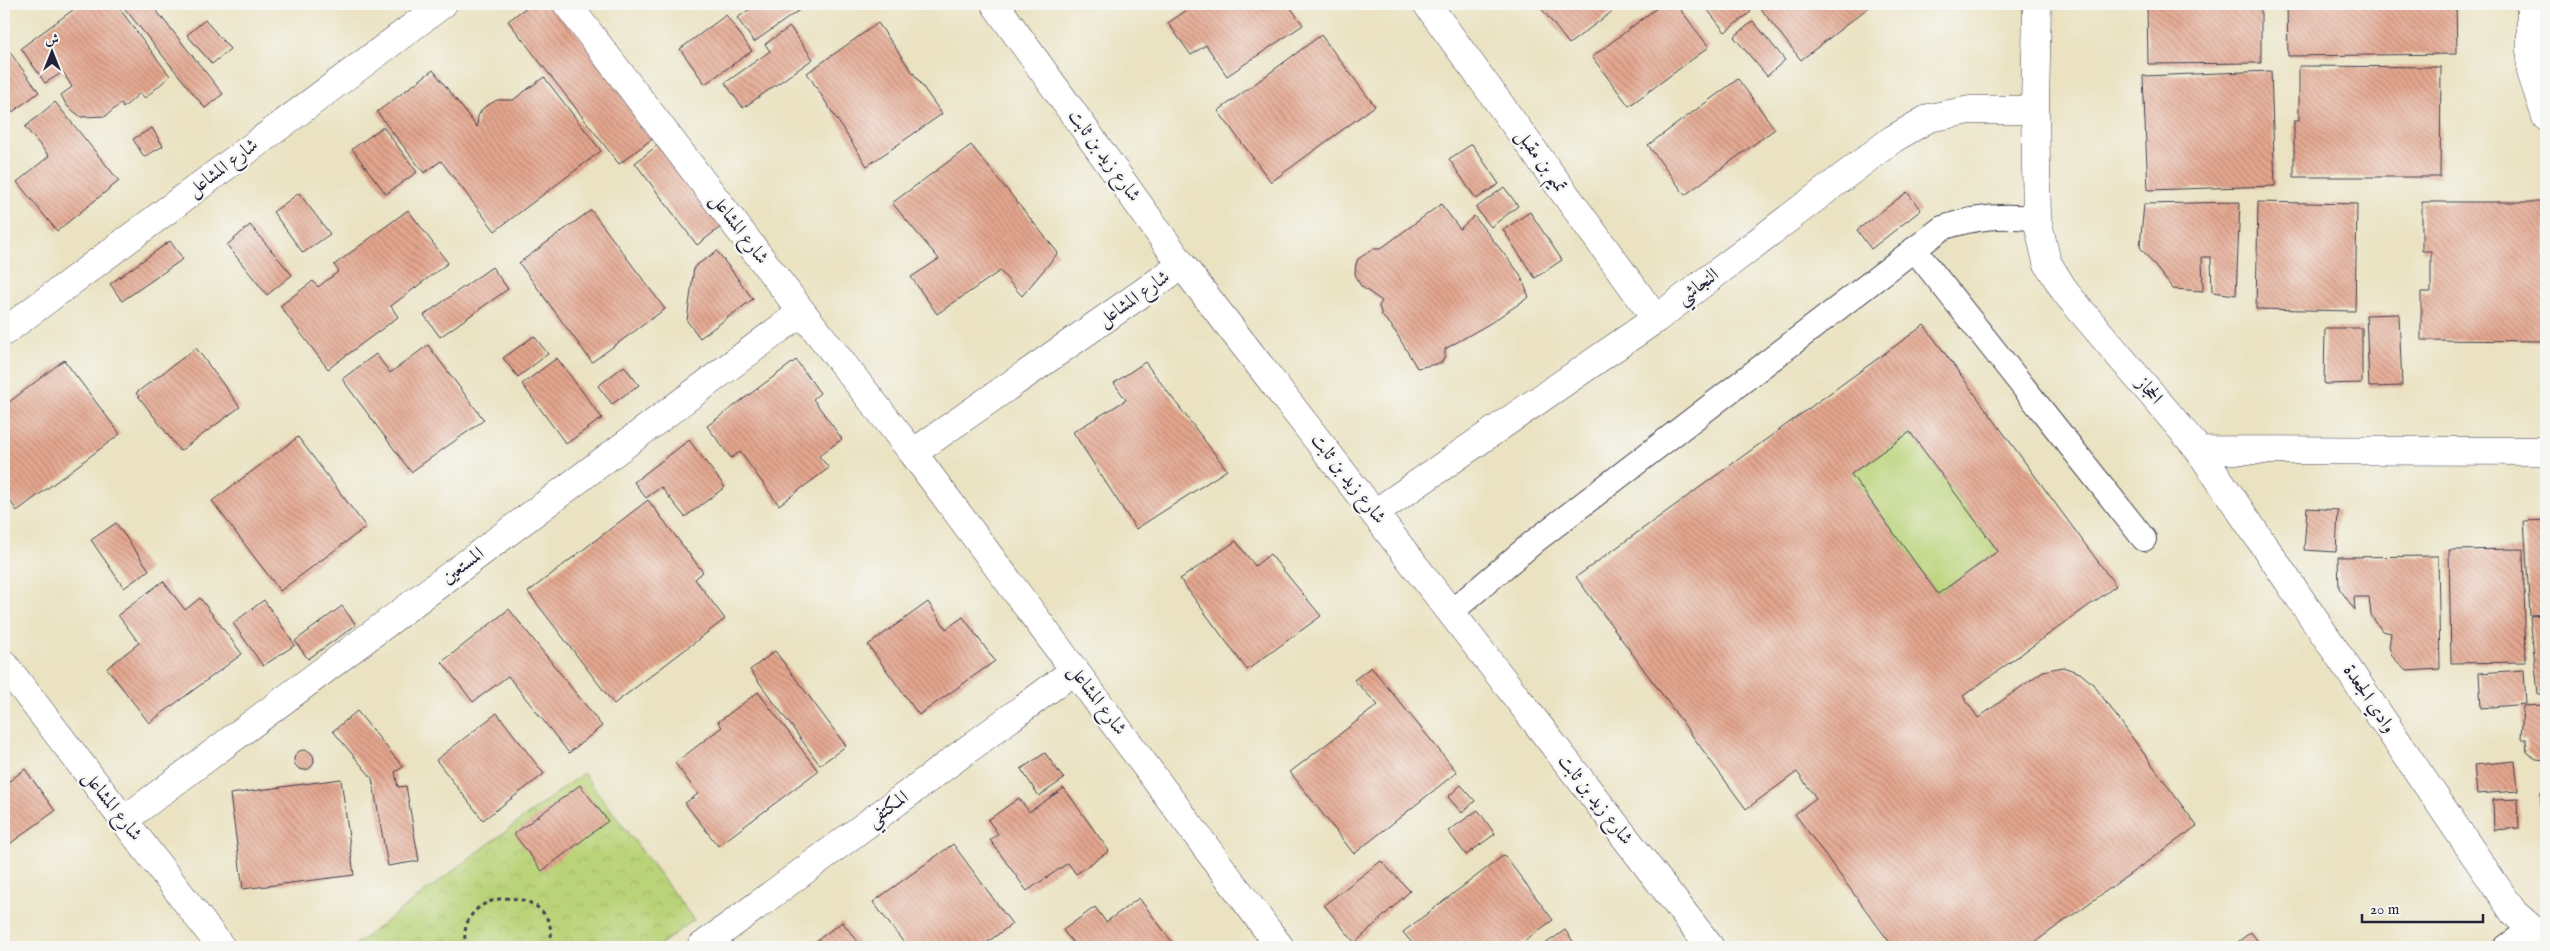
<svg xmlns="http://www.w3.org/2000/svg" width="2550" height="951" viewBox="0 0 2550 951" font-family="'IM FELL English',Amiri,serif">
<defs>
<pattern id="park-crowns" width="20" height="18" patternUnits="userSpaceOnUse" patternTransform="scale(1.25)"><rect width="20" height="18" fill="#bad378"/><path d="M2 6a3 3 0 1 1 6 0M12 15a3 3 0 1 1 6 0" fill="none" stroke="#a0b569"/></pattern>
<pattern id="building-back-hatch" width="6" height="6" patternUnits="userSpaceOnUse" patternTransform="scale(1.25)"><rect width="6" height="6" fill="#e4a68e"/><path d="M-1 5l2 2M0 0l6 6M5-1l2 2" fill="none" stroke="#b88775"/></pattern>
</defs>
<rect width="100%" height="100%" fill="#f6f6f2"/>
<filter id="ink" filterUnits="userSpaceOnUse"><feTurbulence type="fractalNoise" baseFrequency=".02" numOctaves="2"/><feDisplacementMap in="SourceGraphic" scale="10" xChannelSelector="R" yChannelSelector="G"/><feConvolveMatrix kernelMatrix="1 2 1 2 8 2 1 2 1" color-interpolation-filters="sRGB"/></filter>
<filter id="wash" filterUnits="userSpaceOnUse"><feTurbulence type="fractalNoise" baseFrequency=".0096" numOctaves="4" result="noise"/><feDisplacementMap in="SourceGraphic" scale="20" xChannelSelector="R" yChannelSelector="G"/><feGaussianBlur stdDeviation="1.12" result="paint"/><feColorMatrix in="noise" values="0 0 0 0 0 0 0 0 0 0 0 0 0 0 0 0 0 1.4 0 .05"/><feComposite in="paint" operator="in"/></filter>
<g filter="url(#wash)">
<rect width="100%" height="100%" fill="#eae2c1"/>
<path fill="#bad378" stroke="#6e7a5a" d="M1910 432 1998 551 1938 594 1851 474Z"/>
<path fill="url(#park-crowns)" stroke="#6e7a5a" d="M583 773 694 920 657 947H352Z"/>
<g id="blocks">
<path fill="url(#building-back-hatch)" fill-rule="evenodd" d="M81 4H116L170 76 145 98 140 93 123 108 121 103 106 116 81 117 67 106 61 95 72 87 63 72 45 83 21 48Z
M121 4H151L223 94 205 108Z
M531 4H554L656 136 619 164 508 21Z
M757 4H808L754 42 737 18Z
M1196 4H1288L1303 25 1227 76 1206 45 1191 55 1168 23Z
M1538 4H1622L1569 44Z
M1662 4H1676L1709 47 1629 106 1592 57Z
M1703 4H1744L1751 12 1725 32Z
M1757 4H1873L1801 60Z
M2147 4H2261V63L2148 64Z
M2287 4H2456L2457 54 2288 56Z
M726 15 752 51 705 84 680 49Z
M205 20 230 49 212 64 187 35Z
M1753 21 1785 60 1767 76 1734 37Z
M878 23 942 114 867 166 807 73Z
M790 27 813 59 743 108 725 83 770 51 765 44Z
M1321 35 1375 106 1271 182 1218 111Z
M6 47 39 92 10 114 4 106V48Z
M2299 66 2441 67 2440 177H2294V121H2299Z
M433 70 477 127 478 116 483 108 497 100H513L544 77 601 151 495 231 441 161 424 173 377 112Z
M2271 71 2275 186 2148 190 2143 76Z
M1738 79 1775 129 1685 195 1648 145Z
M55 102 119 181 57 231 17 182 49 156 25 127Z
M383 127 417 172 386 194 352 149Z
M152 128 163 146 144 157 133 139Z
M659 144 722 226 697 245 635 163Z
M1472 144 1499 184 1476 199 1449 159Z
M971 145 1058 253 1022 296 1000 271 937 314 911 277 939 259 892 203Z
M1504 187 1518 206 1491 227 1476 208Z
M1907 192 1921 210 1871 249 1857 230Z
M299 193 330 234 303 253 273 212Z
M2240 202 2236 295 2212 292 2211 257H2202L2203 291 2173 289 2140 247 2144 204Z
M2258 202 2357 204 2355 311 2256 309Z
M2422 202H2546V341L2421 340V292H2431V251H2422Z
M1441 204 1460 229 1474 216 1520 274 1529 297 1489 324 1445 349V356L1441 363 1417 368 1395 331 1392 329V326L1382 316 1379 306 1382 301 1362 287 1357 280 1355 273 1356 264 1358 259 1373 249H1380Z
M408 210 448 263 391 306 398 317 328 369 280 306 313 281 318 287 339 271 334 265Z
M591 210 665 309 592 362 519 263Z
M1530 212 1562 260 1535 278 1503 230Z
M250 225 292 275 267 295 227 245Z
M170 241 183 259 122 301 110 284Z
M717 251 753 299 700 338 687 321 694 267Z
M492 267 508 289 440 337 424 315Z
M2399 314 2402 386 2369 387 2366 315Z
M1924 325 2116 586 1963 696 1978 718 2043 671 2063 667 2080 673 2093 684 2197 826 2028 947H1893L1795 814 1816 798 1797 772 1746 809 1576 577ZM1910 432 1998 551 1938 594 1851 474Z
M2325 328H2362V383L2324 384Z
M534 336 548 354 518 377 503 358Z
M428 345 484 420 411 472 342 379 376 354 390 373Z
M196 348 240 407 180 451 136 393Z
M2543 348H2546V387H2544Z
M557 358 602 418 566 444 522 384Z
M64 360 120 434 17 511 4 492V406Z
M796 360 820 393 813 399 842 439 819 456 829 468 779 505 740 452 731 458 707 426Z
M1145 362 1227 470 1136 529 1073 432 1126 400 1114 383Z
M624 366 639 385 612 404 598 386Z
M298 437 366 527 280 591 212 501Z
M689 440 725 487 685 517 661 487 646 498 634 482Z
M648 500 703 572 695 579 725 619 614 704 528 592Z
M2307 508 2338 510 2336 552 2304 550Z
M2546 520V614L2530 615 2524 521Z
M116 523 149 570 124 588 91 540Z
M1236 541 1255 566 1270 554 1321 616 1247 670 1180 579Z
M2523 549 2526 662 2451 663 2449 550Z
M2438 556 2440 669 2406 671 2392 656 2389 647 2391 633 2382 631 2371 615 2369 597H2354L2355 610 2339 588 2338 557Z
M163 581 185 610 200 598 242 654 149 723 107 668 139 643 118 615Z
M264 600 295 645 263 666 233 623Z
M928 602 946 629 963 617 995 661 919 715 868 645Z
M342 606 356 625 308 659 295 641Z
M509 609 602 726 569 753 508 676 473 702 442 662Z
M2546 615V694H2538L2530 616Z
M775 651 846 746 820 765 750 670Z
M1371 667 1457 772 1354 854 1290 772 1378 705 1354 680Z
M2524 670 2526 704 2481 708 2479 673Z
M758 692 818 771 718 846 685 803 698 794 675 763 722 727 718 722Z
M2546 705V760L2536 759 2527 753 2526 739H2521L2523 706Z
M357 711 403 767 395 772 398 787 406 786 419 861 388 866 372 778 333 731Z
M497 713 544 774 483 820 436 760Z
M294 760a10 10 0 1 1 20 0a10 10 0 1 1-20 0Z
M1045 753 1064 779 1039 796 1021 769Z
M2515 761 2518 791 2477 794 2474 765Z
M25 769 55 811 4 848V778L7 783Z
M341 779 354 875 243 889 230 794Z
M580 785 608 821 542 871 514 834Z
M1461 785 1475 801 1462 813 1448 797Z
M1064 788 1109 851 1076 874 1068 863 1027 891 990 840 998 834 988 820 1019 798 1029 812Z
M2546 791V824L2540 825 2541 792Z
M2518 799 2519 828 2494 830 2493 800Z
M1478 810 1495 834 1466 855 1448 831Z
M953 844 1012 924 981 947H907L873 902Z
M1504 855 1553 920 1516 947H1415L1403 932Z
M1381 861 1410 891 1355 943 1324 905Z
M1139 898 1176 947H1076L1063 930 1095 907 1106 922Z
M842 922 862 947H808Z
M1565 930 1577 947H1541Z
M2251 932 2262 947H2231Z"/>
</g>
</g>
<g filter="url(#ink)">
<use href="#blocks" fill-opacity="0" stroke="#403f4f" stroke-width="1"/>
<g fill="none" stroke-linecap="round" stroke-linejoin="round">
<g stroke="#403f4f" stroke-width="26">
<path id="lane" d="M1914 249 2144 539
M1450 613 1535 541 1942 228C1974 217 2003 214 2037 219
M2506 947 2532 928"/>
</g>
<g stroke="#403f4f" stroke-width="29">
<path id="street" d="M567 4 802 312 913 453 1280 947
M995 4 1182 265 1710 947
M1427 4 1656 319
M2037 4 2035 110 2037 219 2047 262 2066 293 2199 450 2514 913 2546 941
M2531 4V72L2546 117
M4 332 443 4
M2199 450 2546 451
M913 453 1182 265
M1375 513 1656 319 1893 139 1929 118 1970 110H2035
M4 664 221 947
M124 820 802 312
M701 947 1075 670"/>
</g>
<path stroke="#403f4f" stroke-width="3" stroke-dasharray="4 4" stroke-linecap="butt" d="M466 947C452 883 564 881 550 947"/>
<use href="#lane" stroke="#fff" stroke-width="24"/>
<use href="#street" stroke="#fff" stroke-width="28"/>
</g>
</g>
<g text-anchor="middle" dominant-baseline="central" stroke-width="4.5" stroke-linejoin="round" paint-order="stroke">
<g font-size="19" fill="#22223b" stroke="#f6f6f2">
<text transform="translate(1104 156) rotate(54)">شارع زيد بن ثابت</text>
<text transform="translate(1541 161) rotate(54)">تميم بن مقبل</text>
<text transform="translate(223 168) rotate(-37)">شارع المشاعل</text>
<text transform="translate(739 229) rotate(53)">شارع المشاعل</text>
<text transform="translate(1698 287) rotate(-37)">النجاشي</text>
<text transform="translate(1134 299) rotate(-35)">شارع المشاعل</text>
<text transform="translate(2149 391) rotate(50)">الحجاز</text>
<text transform="translate(1348 479) rotate(52)">شارع زيد بن ثابت</text>
<text transform="translate(463 566) rotate(-37)">المستعين</text>
<text transform="translate(2369 699) rotate(56)">وادي الجعدة</text>
<text transform="translate(1097 700) rotate(53)">شارع المشاعل</text>
<text transform="translate(1595 800) rotate(52)">شارع زيد بن ثابت</text>
<text transform="translate(112 806) rotate(52)">شارع المشاعل</text>
<text transform="translate(888 809) rotate(-36)">المكتفي</text>
</g>
</g>
<rect width="2550" height="951" fill="none" stroke="#f6f6f2" stroke-width="20"/>
<g transform="translate(52 52)" stroke="#f6f6f2" stroke-width="4" paint-order="stroke">
<path d="M0-4L9 19L0 12L-9 19Z" fill="#22223b"/>
<text y="-8" font-size="14" font-weight="bold" text-anchor="middle" fill="#22223b">ش</text>
</g>
<path d="M2362 914v8h121v-8" fill="none" stroke="#22223b" stroke-width="2.5"/>
<text x="2370" y="914" font-size="15" fill="#22223b" stroke="#f6f6f2" stroke-width="4" paint-order="stroke">20 m</text>
</svg>
